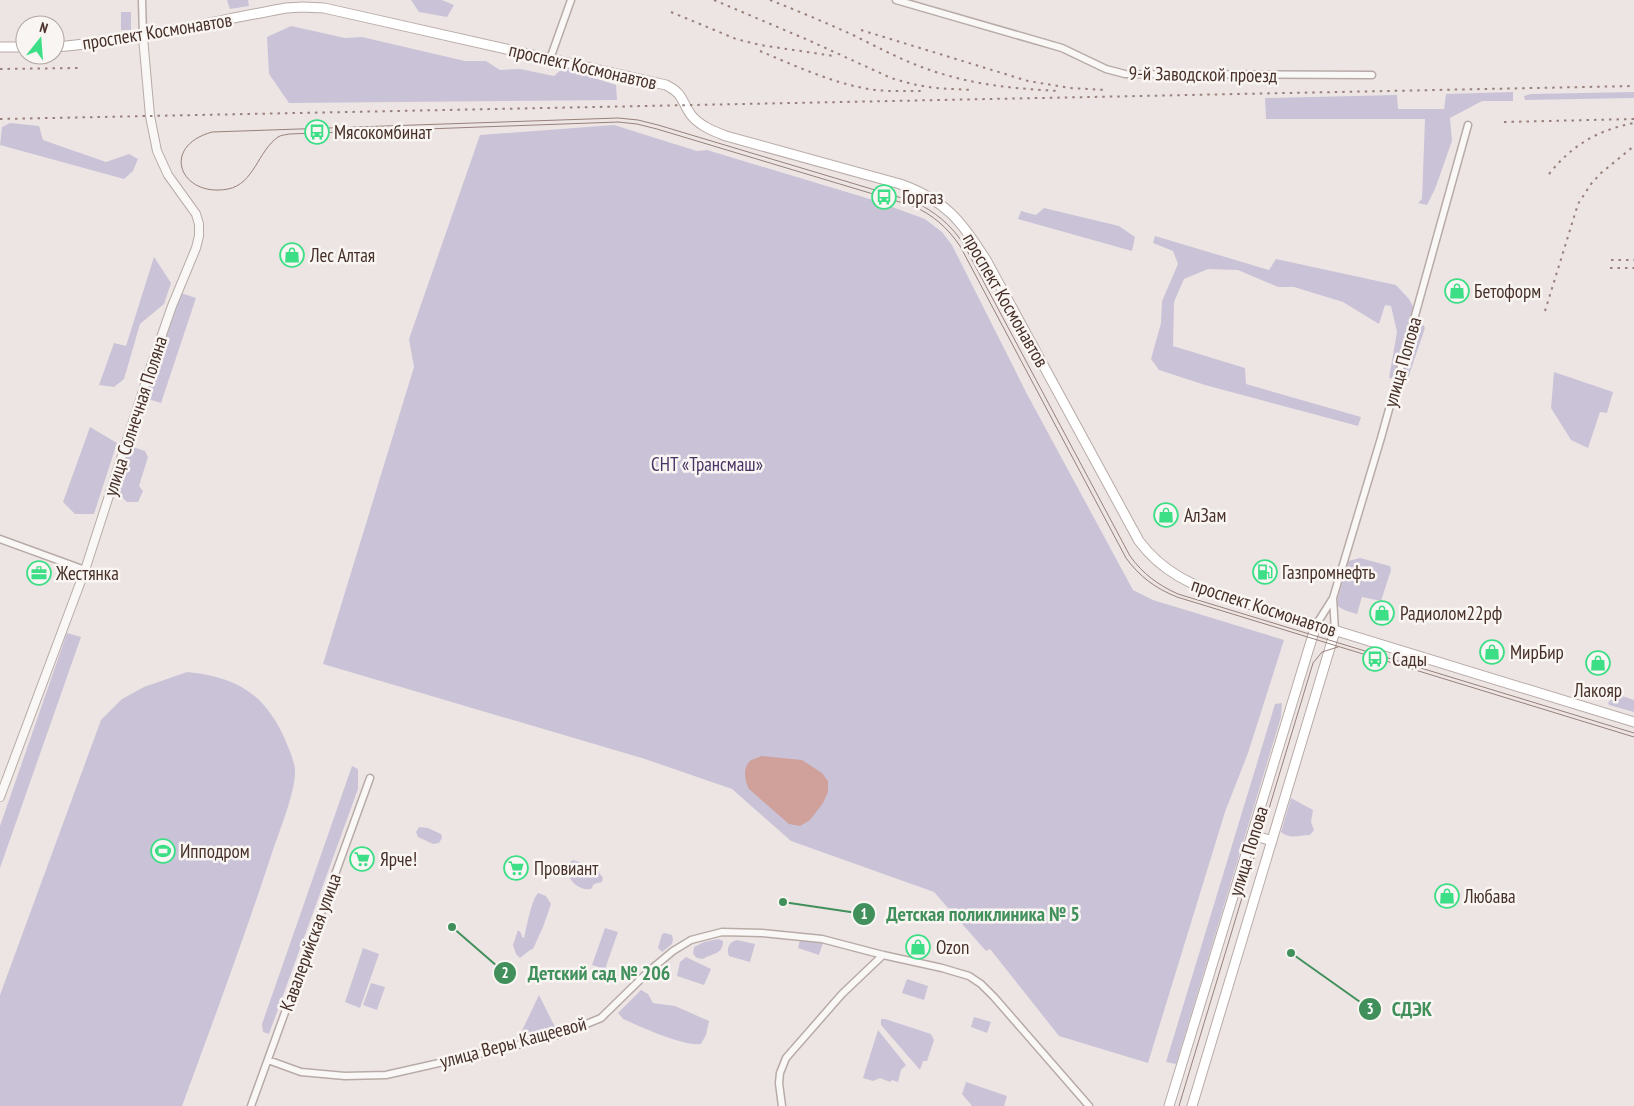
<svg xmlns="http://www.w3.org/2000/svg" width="1634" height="1106" viewBox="0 0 1634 1106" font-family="'PT Sans Narrow',sans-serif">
<rect width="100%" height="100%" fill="#ede5e3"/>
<path fill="#cac3d8" d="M227 0H248L249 6 230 9Z
M411 0H442L454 5 447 17 419 12Z
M121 12H131V30H121Z
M291 26 345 38 362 37 465 61H486L500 70 520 69 554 76 563 68 616 85 617 100 289 103 269 74 267 37Z
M1513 92V101H1482L1450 118 1452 141 1435 189 1427 205 1418 203 1422 199 1425 119H1266L1265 98 1397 95 1398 109H1444L1446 94Z
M1634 92V98L1525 100 1524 96 1531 94Z
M10 123 39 126 43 140 106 162 129 154 138 159 133 171 124 179 0 145 2 127Z
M614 125 697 151 707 150 873 200 925 219 942 232 952 245 1027 394 1133 590 1153 600 1284 640 1248 753 1225 812 1148 1063 1059 1036 990 949 986 951 934 892 791 841 732 789 645 759 323 664 414 367 409 339 480 135Z
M1044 208 1119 226 1135 237 1132 251 1018 219 1021 211 1036 215Z
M1155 236 1269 270 1276 259 1396 285 1409 299 1425 328 1407 381 1389 378 1397 332 1391 306 1385 305 1379 324 1343 302 1294 287H1278L1238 270 1208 269 1184 279 1174 302 1173 346 1245 368 1246 384 1361 417 1358 426 1205 385 1159 370 1151 359 1161 323 1162 301 1178 264 1173 251 1153 243Z
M154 257 171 283 164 304 140 324 124 379 114 387 99 385 114 343 126 346Z
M181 293 196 298 161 403 145 398Z
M1554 372 1613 392 1607 413 1600 412 1588 448 1571 440 1551 408Z
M90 427 117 443 94 514H75L63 502Z
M130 446 145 451 148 457 139 486 143 491 138 502H127L115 490Z
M1360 558 1390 566 1391 570 1381 601 1362 597 1357 614 1344 610 1336 605 1348 561Z
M67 633 81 637 0 868V826Z
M187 672C235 677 263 692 284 737 288 747 294 759 295 770 296 791 279 832 272 853 244 938 213 1022 182 1106H0V995L101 720 122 699 144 687Z
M1616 694 1634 700V712L1609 705 1608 703Z
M1282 703 1281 717 1176 1064 1166 1062 1275 704Z
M352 766 358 769V789L269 1034 263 1032 262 1024Z
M1291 798 1313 810 1311 822 1314 830 1310 835C1299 835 1290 840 1281 832Z
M419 827 428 828 441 834 442 838 439 843 433 844 418 837 416 832Z
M573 860 596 868 603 878 602 882 594 884 591 889C577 891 568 879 565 866Z
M538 893 546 896 551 904 543 927 533 949 530 950 520 958 516 954 513 945 518 930 521 933 522 937 524 938C527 926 531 901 538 893Z
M605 928 618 932 605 969 592 965Z
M665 933 672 935 673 939 672 944 662 952 658 948 662 934Z
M718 939 723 941C723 955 712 953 703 959L697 958 693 954 694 947 704 942Z
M737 940 755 944 750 962 729 956C726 948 729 942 737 940Z
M800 940 823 943 819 955 798 948Z
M363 948 379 954 360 1008 345 1002Z
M686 957 711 969 704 985 677 976 680 962Z
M907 979 928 986 924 1000 902 993Z
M371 983 385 987 377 1010 363 1005Z
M641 990 648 994 653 1003 675 1006 709 1021 706 1035 701 1044C681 1046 642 1027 623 1019L618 1013Z
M539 995 556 1029 518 1039Z
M974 1017 991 1022 987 1033 971 1027Z
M881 1019H885L931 1034 934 1040 927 1061H923L920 1070 881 1025Z
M878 1030 906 1065 901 1070 898 1082 892 1080 890 1082 880 1078 873 1081 863 1078Z
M966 1082 1007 1096 1004 1106H972L962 1094Z"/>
<path fill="#d0a19b" d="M761 756 802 760 822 773 828 781V792L823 803 810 820 800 826 789 824 749 789C745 782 742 768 750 761 752 759 758 758 761 756Z"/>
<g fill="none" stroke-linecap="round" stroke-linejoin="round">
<g stroke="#b8aba7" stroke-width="9">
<path id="minor" d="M142 0 143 37
M896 0 1062 48 1106 69 1125 74 1372 75
M550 59 571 0
M0 539 85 570
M1333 598 1335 631
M1316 625 1333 598 1381 438 1468 125
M268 1060 301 1072 345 1076 386 1075 510 1047 562 1034 601 1018 649 971 673 951 691 940 722 932 762 933 822 939 883 955 942 968 969 976 981 984 994 997 1089 1106
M251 1106 370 778
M782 1106 779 1083 780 1073 786 1058 842 994 883 955"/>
</g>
<g stroke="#b8aba7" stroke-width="10">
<path id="tertiary" d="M0 797 85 570 150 369 172 306 196 248 199 236V224L196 214 168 175 157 151 150 116 143 37"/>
</g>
<g stroke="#b8aba7" stroke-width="11">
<path id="secondary" d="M0 47H25
M55 47C133 41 209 22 286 8L303 7 324 8 666 85C684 94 681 101 691 115 700 126 713 131 726 136L900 184C945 200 961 220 986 260L1139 541C1162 572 1193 586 1229 598L1634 722
M1253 835 1272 841
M1169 1106 1316 625
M1192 1106 1335 631"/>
</g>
<use href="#minor" stroke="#faf8f7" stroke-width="6"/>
<use href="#tertiary" stroke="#faf8f7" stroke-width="8"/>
<use href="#secondary" stroke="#fff" stroke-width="9"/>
<path stroke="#98817b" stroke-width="1" d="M1634 733 1178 594C1158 585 1143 574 1130 556L963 243C950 224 935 212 915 202L658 125 638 120 618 118 212 132C159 147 181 198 228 189 254 184 258 151 278 137 281 135 285 135 289 134L618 122 637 124 657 129 913 206C933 215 947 227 960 246L1126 558C1140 577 1155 588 1177 597L1634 737
M1179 1106 1313 663 1322 652 1338 647"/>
<path stroke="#98817b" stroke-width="2" stroke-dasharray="2.5 5" stroke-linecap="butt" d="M714 0 808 40 891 78 912 84 934 88 973 90
M770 0C798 11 827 23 855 36 885 51 913 66 946 75 983 86 1021 89 1059 91
M671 12 736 39 760 45 834 56
M861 30 1028 81 1070 88 1105 90
M760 51C793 65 828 81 863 88 882 92 902 91 921 91
M0 69 79 68
M0 119 1634 86
M1504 122 1634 119
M1549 174C1572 145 1598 130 1634 123
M1611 260H1634
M1610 268H1634
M1545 311 1578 204 1591 184 1601 173 1634 146"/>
</g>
<defs>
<g id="bus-ring" transform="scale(1.25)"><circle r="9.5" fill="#f9f5f3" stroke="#3cde86" stroke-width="1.5"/><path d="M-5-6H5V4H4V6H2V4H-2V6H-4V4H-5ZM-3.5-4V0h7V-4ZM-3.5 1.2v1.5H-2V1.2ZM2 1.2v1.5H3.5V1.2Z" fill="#3cde86"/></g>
<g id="shop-ring" transform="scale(1.25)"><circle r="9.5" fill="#f9f5f3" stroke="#3cde86" stroke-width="1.5"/><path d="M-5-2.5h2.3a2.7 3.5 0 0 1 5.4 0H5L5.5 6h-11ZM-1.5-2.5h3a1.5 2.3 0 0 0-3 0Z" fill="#3cde86"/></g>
<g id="fuel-ring" transform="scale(1.25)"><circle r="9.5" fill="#f9f5f3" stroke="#3cde86" stroke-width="1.5"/><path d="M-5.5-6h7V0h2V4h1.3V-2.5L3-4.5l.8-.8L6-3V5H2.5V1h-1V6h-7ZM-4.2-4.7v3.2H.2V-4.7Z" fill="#3cde86"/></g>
<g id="office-ring" transform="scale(1.25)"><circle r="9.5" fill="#f9f5f3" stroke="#3cde86" stroke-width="1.5"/><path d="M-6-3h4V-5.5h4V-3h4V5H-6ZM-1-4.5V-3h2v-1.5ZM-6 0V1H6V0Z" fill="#3cde86"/></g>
<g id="stadium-ring" transform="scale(1.25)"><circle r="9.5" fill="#f9f5f3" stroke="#3cde86" stroke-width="1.5"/><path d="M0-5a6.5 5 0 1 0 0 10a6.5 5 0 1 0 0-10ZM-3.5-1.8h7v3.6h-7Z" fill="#3cde86"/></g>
<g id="supermarket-ring" transform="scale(1.25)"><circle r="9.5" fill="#f9f5f3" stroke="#3cde86" stroke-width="1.5"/><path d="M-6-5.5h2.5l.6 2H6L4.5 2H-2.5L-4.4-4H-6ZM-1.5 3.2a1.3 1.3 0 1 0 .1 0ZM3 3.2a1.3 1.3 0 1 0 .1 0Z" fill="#3cde86"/></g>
</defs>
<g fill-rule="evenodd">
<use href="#bus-ring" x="317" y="132"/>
<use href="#bus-ring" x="884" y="197"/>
<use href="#shop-ring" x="292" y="255"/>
<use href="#shop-ring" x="1457" y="291"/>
<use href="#shop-ring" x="1166" y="515"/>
<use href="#fuel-ring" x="1265" y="572"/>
<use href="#office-ring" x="39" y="573"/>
<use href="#shop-ring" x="1382" y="613"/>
<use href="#shop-ring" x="1492" y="652"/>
<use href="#bus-ring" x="1375" y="659"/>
<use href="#shop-ring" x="1598" y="663"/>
<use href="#stadium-ring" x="163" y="851"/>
<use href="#supermarket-ring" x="362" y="859"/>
<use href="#supermarket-ring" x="516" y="868"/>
<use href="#shop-ring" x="1447" y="896"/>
<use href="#shop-ring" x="918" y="947"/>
</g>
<g text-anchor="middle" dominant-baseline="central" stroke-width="5" stroke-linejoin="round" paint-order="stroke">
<g font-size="19" fill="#473028" stroke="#f9f5f3">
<text transform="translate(157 31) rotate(-9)">проспект Космонавтов</text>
<text transform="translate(583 66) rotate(13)">проспект Космонавтов</text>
<text transform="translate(1203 74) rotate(1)">9-й Заводской проезд</text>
<text transform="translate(1006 300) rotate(60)">проспект Космонавтов</text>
<text transform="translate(1402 362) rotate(-74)">улица Попова</text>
<text transform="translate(135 416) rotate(-72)">улица Солнечная Поляна</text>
<text transform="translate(1264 607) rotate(18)">проспект Космонавтов</text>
<text transform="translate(1248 851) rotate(-73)">улица Попова</text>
<text transform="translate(310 942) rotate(-70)">Кавалерийская улица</text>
<text transform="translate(513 1042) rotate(-15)">улица Веры Кащеевой</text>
</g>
<g font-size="19" fill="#473028" stroke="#f9f5f3" text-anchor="start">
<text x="334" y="132">Мясокомбинат</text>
<text x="902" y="197">Горгаз</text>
<text x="310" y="255">Лес Алтая</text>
<text x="1474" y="291">Бетоформ</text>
<text x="1184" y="515">АлЗам</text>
<text x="1282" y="572">Газпромнефть</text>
<text x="56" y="573">Жестянка</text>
<text x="1400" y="613">Радиолом22рф</text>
<text x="1510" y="652">МирБир</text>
<text x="1392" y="659">Сады</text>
<text x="1598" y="690" text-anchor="middle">Лакояр</text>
<text x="180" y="851">Ипподром</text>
<text x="380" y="859">Ярче!</text>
<text x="534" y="868">Провиант</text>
<text x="1464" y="896">Любава</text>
<text x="936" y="947">Ozon</text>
</g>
<g font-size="19" fill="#483465" stroke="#f9f5f3">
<text x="707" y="464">СНТ «Трансмаш»</text>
</g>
</g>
<path fill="none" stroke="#41905c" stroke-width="2" d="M783 902L864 914M452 927L505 973M1291 953L1370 1009"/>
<g fill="#41905c" stroke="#f9f5f3" stroke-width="2">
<circle cx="783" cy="902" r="5"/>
<circle cx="452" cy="927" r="5"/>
<circle cx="1291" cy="953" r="5"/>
<circle cx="864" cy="914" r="12"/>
<circle cx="505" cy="973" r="12"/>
<circle cx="1370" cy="1009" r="12"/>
</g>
<g font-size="15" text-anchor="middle" font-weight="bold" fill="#fff">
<text x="864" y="919">1</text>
<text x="505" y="978">2</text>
<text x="1370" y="1014">3</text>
</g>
<g font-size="20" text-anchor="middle" font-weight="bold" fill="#41905c" stroke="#f9f5f3" stroke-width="5" stroke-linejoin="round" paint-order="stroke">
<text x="983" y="921">Детская поликлиника № 5</text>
<text x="599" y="980">Детский сад № 206</text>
<text x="1412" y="1016">СДЭК</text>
</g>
<g transform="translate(40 40) rotate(17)"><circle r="24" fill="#f9f5f3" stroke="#b2a6a2"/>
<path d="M0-4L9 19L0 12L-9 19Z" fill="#3cde86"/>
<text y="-8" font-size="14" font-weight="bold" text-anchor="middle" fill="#473028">N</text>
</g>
</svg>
